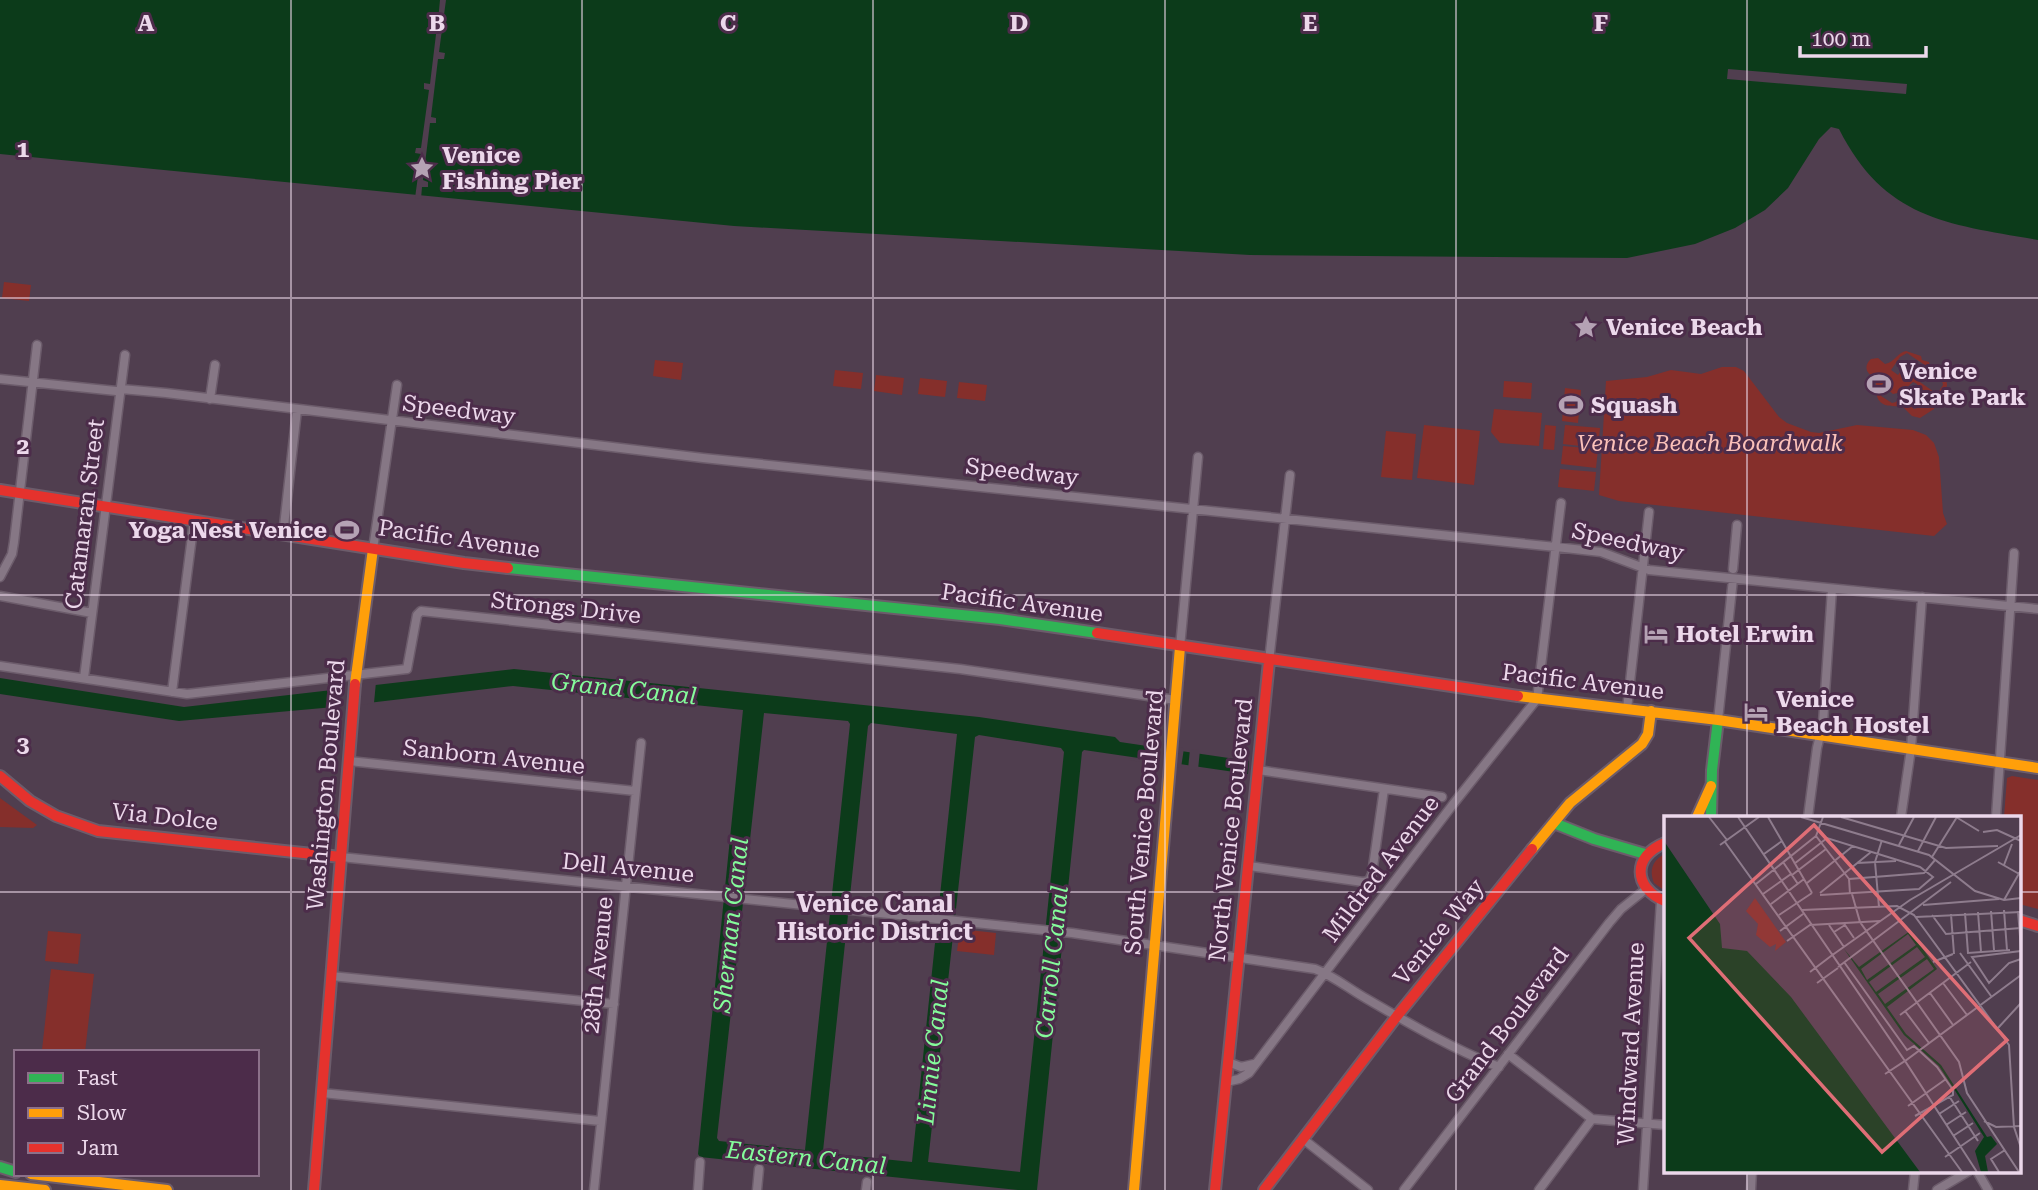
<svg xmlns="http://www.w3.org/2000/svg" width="2038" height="1190" viewBox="0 0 2038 1190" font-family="'Roboto Serif',serif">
<rect width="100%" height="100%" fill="#503e4f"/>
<path fill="#852f2b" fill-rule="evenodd" d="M4 282 31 285 29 301 2 298Z
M1906 351 1921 356 1922 360 1929 362 1930 366C1936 367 1948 376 1947 386L1936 398 1934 409 1920 418 1912 416 1902 406C1877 408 1875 400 1876 377 1866 375 1863 366 1871 359L1878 358 1885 364C1895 362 1897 353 1906 351ZM1907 353 1941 376 1943 385 1937 394 1910 375 1908 376 1901 371 1898 375 1891 370 1900 357ZM1887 379 1891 383 1887 389 1893 394 1902 392 1913 382 1917 384 1918 387 1906 400 1902 401 1899 397 1896 402 1892 403 1881 396 1883 391 1881 386ZM1921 389 1930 393 1931 397 1921 407 1914 409 1910 405V400Z
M655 360 683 363 681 380 653 376Z
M1722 367H1736L1744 371 1779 417 1787 423 1811 432 1819 433 1857 425 1913 430 1926 435 1934 443 1939 457 1943 513 1947 524 1934 536 1619 501 1599 495 1606 381 1647 377 1671 370 1701 374Z
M835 370 863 373 861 389 833 386Z
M876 375 904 378 902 395 874 391Z
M920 378 947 381 945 397 918 394Z
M1504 381 1532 383 1531 399 1503 397Z
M959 382 987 385 985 401 957 398Z
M1565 388 1581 390 1578 423 1562 421Z
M1494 409 1542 413 1539 446 1500 443 1491 432Z
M1424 425 1480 431 1474 485 1417 478Z
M1545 425 1556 426 1554 450 1543 449Z
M1565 425 1600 428 1598 448 1563 444Z
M1386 431 1416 434 1412 480 1381 477Z
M1563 446 1598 449 1596 468 1561 464Z
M1560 469 1596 472 1594 491 1558 487Z
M2012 776 2038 780V909L2019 904V817H2004L2007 778Z
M0 798 37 825 33 828 0 827Z
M1665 854V891L1654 883C1649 871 1652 860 1665 854Z
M960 929 996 933 994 955 957 951Z
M48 931 81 934 78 964 45 961Z
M51 969 94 974 85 1052 42 1050Z"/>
<path fill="#0c3b1a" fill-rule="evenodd" d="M0 0H2038V240C1948 224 1885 220 1839 129L1831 127 1819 139 1788 188 1765 210 1735 228 1695 244 1627 258 1250 255 734 226 0 154Z
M514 669 979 717 1115 737 1120 742 1249 761 1248 774 1084 750 1082 752 1037 1190H1018L700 1157 698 1154 743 710 513 686 334 707 179 721 0 694V678L184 707ZM764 713 848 721 850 724 805 1150 719 1141 717 1138ZM871 723 957 734 912 1162 825 1153 823 1151 868 726ZM979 735 1061 748 1064 752 1020 1172 928 1162 975 737Z"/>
<path fill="#503e4f" d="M440 0H446L439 52 445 53 444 59H438L431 117 436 118V123H430L423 180 428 182V187H422L421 199 415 198 421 154 415 153 416 148H421L429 90 424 89V83L430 84 437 26 431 25 432 19 438 20Z
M1728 69 1907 84 1906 94 1727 79Z
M376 682 374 703 334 709 336 686Z
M1132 740 1184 748 1181 768 1128 760 1129 758 1158 762 1160 747 1132 743Z
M1190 749 1200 750 1198 770 1188 769Z"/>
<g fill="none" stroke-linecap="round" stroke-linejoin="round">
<g stroke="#6c5c6b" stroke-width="11">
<path id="street" d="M0 379 116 391 121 389 166 393 703 458 1556 547 1601 552 1649 570 2038 609
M210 399 215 365
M283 535 297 410
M373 549 397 385
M1733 569 1737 525
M0 577 12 554 14 542 37 345
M0 596 92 613
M1180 647 1198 457
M1269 661 1290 475
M0 666 187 694 407 669 417 615 421 611 960 669 1176 700
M84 678 125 355
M172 692 194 521
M1627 709 1649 512
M1718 720 1733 579
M349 761 635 791
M1258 770 1442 797
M1808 817 1817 748 1823 723 1832 589
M1901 817 1911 749 1922 597
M1996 817 2014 553
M341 857 1072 933 1315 969C1334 976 1349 989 1367 999 1410 1024 1453 1049 1499 1067
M1249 866 1363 882 1369 881 1372 874 1384 789
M331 976 614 1004
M1508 1054 1592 1119 1665 1125
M1228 1062 1241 1067 1254 1064
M1226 1082 1239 1079 1249 1073 1454 803 1537 699 1561 503
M322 1093 600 1121
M1303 1139 1368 1190
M1977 1171 1988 1190
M594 1190 641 743
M698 1190 700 1162
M757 1190 759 1169
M866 1190 867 1182
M1404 1190 1609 923 1621 909 1646 889
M1539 1190 1592 1119
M1643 1190 1661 900
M1751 1190 1752 1171
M1913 1190 1915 1171
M1937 1190 1969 1171"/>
</g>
<g stroke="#6c5c6b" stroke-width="14">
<path id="fast" d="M508 568 1000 619 1097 633
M1711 817 1712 770 1718 720
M1554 823 1594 839 1645 854
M0 1167 16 1172"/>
</g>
<g stroke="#6c5c6b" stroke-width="14">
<path id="slow" d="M355 684 373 549
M1518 696 1718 720 2038 768
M1697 817 1711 786
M1532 849 1570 803 1642 744 1648 734 1651 711
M31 1174 167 1190
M0 1185 45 1190
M1134 1190 1180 647"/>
</g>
<g stroke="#6c5c6b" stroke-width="14">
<path id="jam" d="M0 490 464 563 508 568
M1097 633 1518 696
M0 776 30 801 56 816 98 831 341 857
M1665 843C1632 856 1633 888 1665 901
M2019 920 2038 926
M314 1190 355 684
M1215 1190 1269 661
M1264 1190 1397 1016 1532 849"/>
</g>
<use href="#street" stroke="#867785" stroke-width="8"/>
<use href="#fast" stroke="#30b455" stroke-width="10"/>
<use href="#slow" stroke="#ff9f0a" stroke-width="10"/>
<use href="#jam" stroke="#e5322d" stroke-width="10"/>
</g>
<path fill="none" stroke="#ecd8eb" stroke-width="2" stroke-opacity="0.55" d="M291 0V1190M582 0V1190M873 0V1190M1165 0V1190M1456 0V1190M1747 0V817M0 298H2038M0 595H2038M0 892H1665M2019 892H2038M1747 1171V1190"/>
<defs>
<g id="sight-bare" transform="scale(1.89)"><path d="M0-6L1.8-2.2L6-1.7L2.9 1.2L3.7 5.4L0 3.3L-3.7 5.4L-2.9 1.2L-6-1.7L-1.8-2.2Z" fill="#b5a2b4" stroke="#4c2c4a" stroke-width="2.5" paint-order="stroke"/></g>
<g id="stadium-bare" transform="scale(1.89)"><path d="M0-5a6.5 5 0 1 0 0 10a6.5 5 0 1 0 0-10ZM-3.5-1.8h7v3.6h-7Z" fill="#b5a2b4" stroke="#4c2c4a" stroke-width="2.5" paint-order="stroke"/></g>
<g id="hotel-bare" transform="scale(1.89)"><path d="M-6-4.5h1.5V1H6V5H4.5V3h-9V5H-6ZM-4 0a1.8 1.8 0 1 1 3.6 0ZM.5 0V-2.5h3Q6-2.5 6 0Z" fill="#b5a2b4" stroke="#4c2c4a" stroke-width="2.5" paint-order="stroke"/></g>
</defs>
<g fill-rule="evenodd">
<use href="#sight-bare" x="422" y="168"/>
<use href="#sight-bare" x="1586" y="327"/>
<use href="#stadium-bare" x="1879" y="384"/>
<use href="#stadium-bare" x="1571" y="405"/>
<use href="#stadium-bare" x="347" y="530"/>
<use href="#hotel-bare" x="1656" y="634"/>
<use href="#hotel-bare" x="1756" y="712"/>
</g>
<g text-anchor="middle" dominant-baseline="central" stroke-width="6" stroke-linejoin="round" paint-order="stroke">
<g font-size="23" font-weight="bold" fill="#ecd8eb" stroke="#4c2c4a" text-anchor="start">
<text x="442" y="155">Venice<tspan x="442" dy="26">Fishing Pier</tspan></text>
<text x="1606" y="327">Venice Beach</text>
<text x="1899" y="371">Venice<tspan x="1899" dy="26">Skate Park</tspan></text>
<text x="1591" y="405">Squash</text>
<text x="327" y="530" text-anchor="end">Yoga Nest Venice</text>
<text x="1676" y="634">Hotel Erwin</text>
<text x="1776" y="699">Venice<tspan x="1776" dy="26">Beach Hostel</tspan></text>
</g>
<g font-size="23" fill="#ecd8eb" stroke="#4c2c4a">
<text transform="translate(459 410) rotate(7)">Speedway</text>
<text transform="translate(1022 472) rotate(6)">Speedway</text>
<text transform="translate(85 514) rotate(-83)">Catamaran Street</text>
<text transform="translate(459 539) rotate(8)">Pacific Avenue</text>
<text transform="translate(1628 542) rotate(12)">Speedway</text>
<text transform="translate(1022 603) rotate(8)">Pacific Avenue</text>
<text transform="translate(566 608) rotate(6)">Strongs Drive</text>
<text transform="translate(1583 682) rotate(7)">Pacific Avenue</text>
<text transform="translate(494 757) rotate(6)">Sanborn Avenue</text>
<text transform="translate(326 785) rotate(-85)">Washington Boulevard</text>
<text transform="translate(165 817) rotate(6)">Via Dolce</text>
<text transform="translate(1144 822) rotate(-85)">South Venice Boulevard</text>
<text transform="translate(1231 830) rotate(-84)">North Venice Boulevard</text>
<text transform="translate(628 868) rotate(6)">Dell Avenue</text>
<text transform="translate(1381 869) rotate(-53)">Mildred Avenue</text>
<text transform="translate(1439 932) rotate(-51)">Venice Way</text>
<text transform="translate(598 965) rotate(-84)">28th Avenue</text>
<text transform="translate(1507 1025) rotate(-53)">Grand Boulevard</text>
<text transform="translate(1631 1044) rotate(-87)">Windward Avenue</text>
</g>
<g font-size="23" font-style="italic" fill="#fbc1b9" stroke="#4c2c4a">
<text x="1710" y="443">Venice Beach Boardwalk</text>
</g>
<g font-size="24" font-style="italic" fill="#85fc9b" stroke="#4c2c4a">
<text transform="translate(624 689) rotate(6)">Grand Canal</text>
<text transform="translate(731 925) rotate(-84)">Sherman Canal</text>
<text transform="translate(1052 962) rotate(-84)">Carroll Canal</text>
<text transform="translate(933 1052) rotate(-84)">Linnie Canal</text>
<text transform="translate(806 1158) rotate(6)">Eastern Canal</text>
</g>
<g font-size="24" font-weight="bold" fill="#ecd8eb" stroke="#4c2c4a">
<text x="875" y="904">Venice Canal<tspan x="875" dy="28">Historic District</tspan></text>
</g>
</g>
<g transform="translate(1664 816)">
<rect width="357" height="357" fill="#503e4f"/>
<path d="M91 82 122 126 111 135 112 128 106 131 92 119 94 108 82 95Z" fill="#852f2b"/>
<path d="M0 25 56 108 58 132 83 135 127 181 256 356H0ZM246 115 273 153 223 191 242 218 277 249 323 321 327 320 333 328 321 340 324 356H317L311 335 320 321 290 273 275 250 240 219 180 133 195 151ZM244 118 252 129 203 164 197 153ZM253 131 261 141 212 176 205 166ZM263 143 270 153 221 188 214 178Z" fill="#0c3b1a" fill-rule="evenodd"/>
<path fill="none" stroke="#8e7c8d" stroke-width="2" d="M45 1 63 24M74 1 241 245 357 159M104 1 148 77M137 1 265 39 311 75 340 84 357 82M177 1 282 32 334 30M292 1 315 15M319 16 333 14 357 25M152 20 185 63 186 78M61 26 298 356M56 29 95 1M235 29 250 1M254 35 272 1M100 38 118 25M268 41 293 1M119 46 134 68M334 46 357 59M193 47 232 45M130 48 163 22 256 51 269 61 255 73 156 79M340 49 348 28M128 59 162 33M185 63 260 57 271 44M143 67 189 30M92 68 152 20 159 1M156 77 207 36M99 78 127 58M188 78 196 106 295 246 303 277 355 356M340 84 357 54M107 88 140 63M259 89 335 83M215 91 211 46 218 24M138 94 233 90 250 99 345 229 350 311 357 332M340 94 343 134M327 95 330 134M354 95 357 133M314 96 317 136M301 97 304 137 346 134M287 98 290 138M115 99 148 77M268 99 282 118 357 112M252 101 357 96M165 109 180 131M116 115 139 98M170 116 181 109 190 122M123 125 146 109 216 105M357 135 308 141 325 167 345 147 357 143M296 137 327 180M167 140 246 84 357 19M180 146 243 234 250 230 273 251 289 274V279L251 300M269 146 289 138M174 151 287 66M146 156 167 140M153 167 174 152M279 167 303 199M266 177 289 209M241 195 265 227M236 199 307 146M334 212 357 187M221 258 241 245 313 356M285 280 314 325M244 290 282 263M275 298 295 285M320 305 332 311 357 310M282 309 302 296M289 320 309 307M281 341 316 317M335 356 327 343 341 334"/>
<path fill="#df6e76" fill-opacity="0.15" stroke="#df6e76" stroke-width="3.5" d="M150 9 343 224 218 336 25 122Z"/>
<rect width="357" height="357" fill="none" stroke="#ecd8eb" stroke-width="3.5"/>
</g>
<g font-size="23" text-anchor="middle" font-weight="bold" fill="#ecd8eb" stroke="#4c2c4a" stroke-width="6" stroke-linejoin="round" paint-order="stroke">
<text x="146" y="31">A</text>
<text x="437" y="31">B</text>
<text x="728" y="31">C</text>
<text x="1019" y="31">D</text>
<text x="1310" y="31">E</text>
<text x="1601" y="31">F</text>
<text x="23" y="157">1</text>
<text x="23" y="454">2</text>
<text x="23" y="752">3</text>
</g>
<rect x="14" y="1050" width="245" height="126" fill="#4c2c4a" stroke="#8c718a" stroke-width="2"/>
<rect x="28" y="1073" width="35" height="10" fill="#30b455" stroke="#8c718a" stroke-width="2"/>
<text x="77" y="1085" font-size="21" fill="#ecd8eb">Fast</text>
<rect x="28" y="1108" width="35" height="10" fill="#ff9f0a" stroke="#8c718a" stroke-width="2"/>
<text x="77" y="1120" font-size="21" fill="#ecd8eb">Slow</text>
<rect x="28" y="1143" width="35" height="10" fill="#e5322d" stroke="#8c718a" stroke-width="2"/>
<text x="77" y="1155" font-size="21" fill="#ecd8eb">Jam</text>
<path d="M1800 46v10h126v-10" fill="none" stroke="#ecd8eb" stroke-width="3.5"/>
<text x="1811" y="46" font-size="21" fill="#ecd8eb" stroke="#4c2c4a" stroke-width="5" paint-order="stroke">100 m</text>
</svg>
